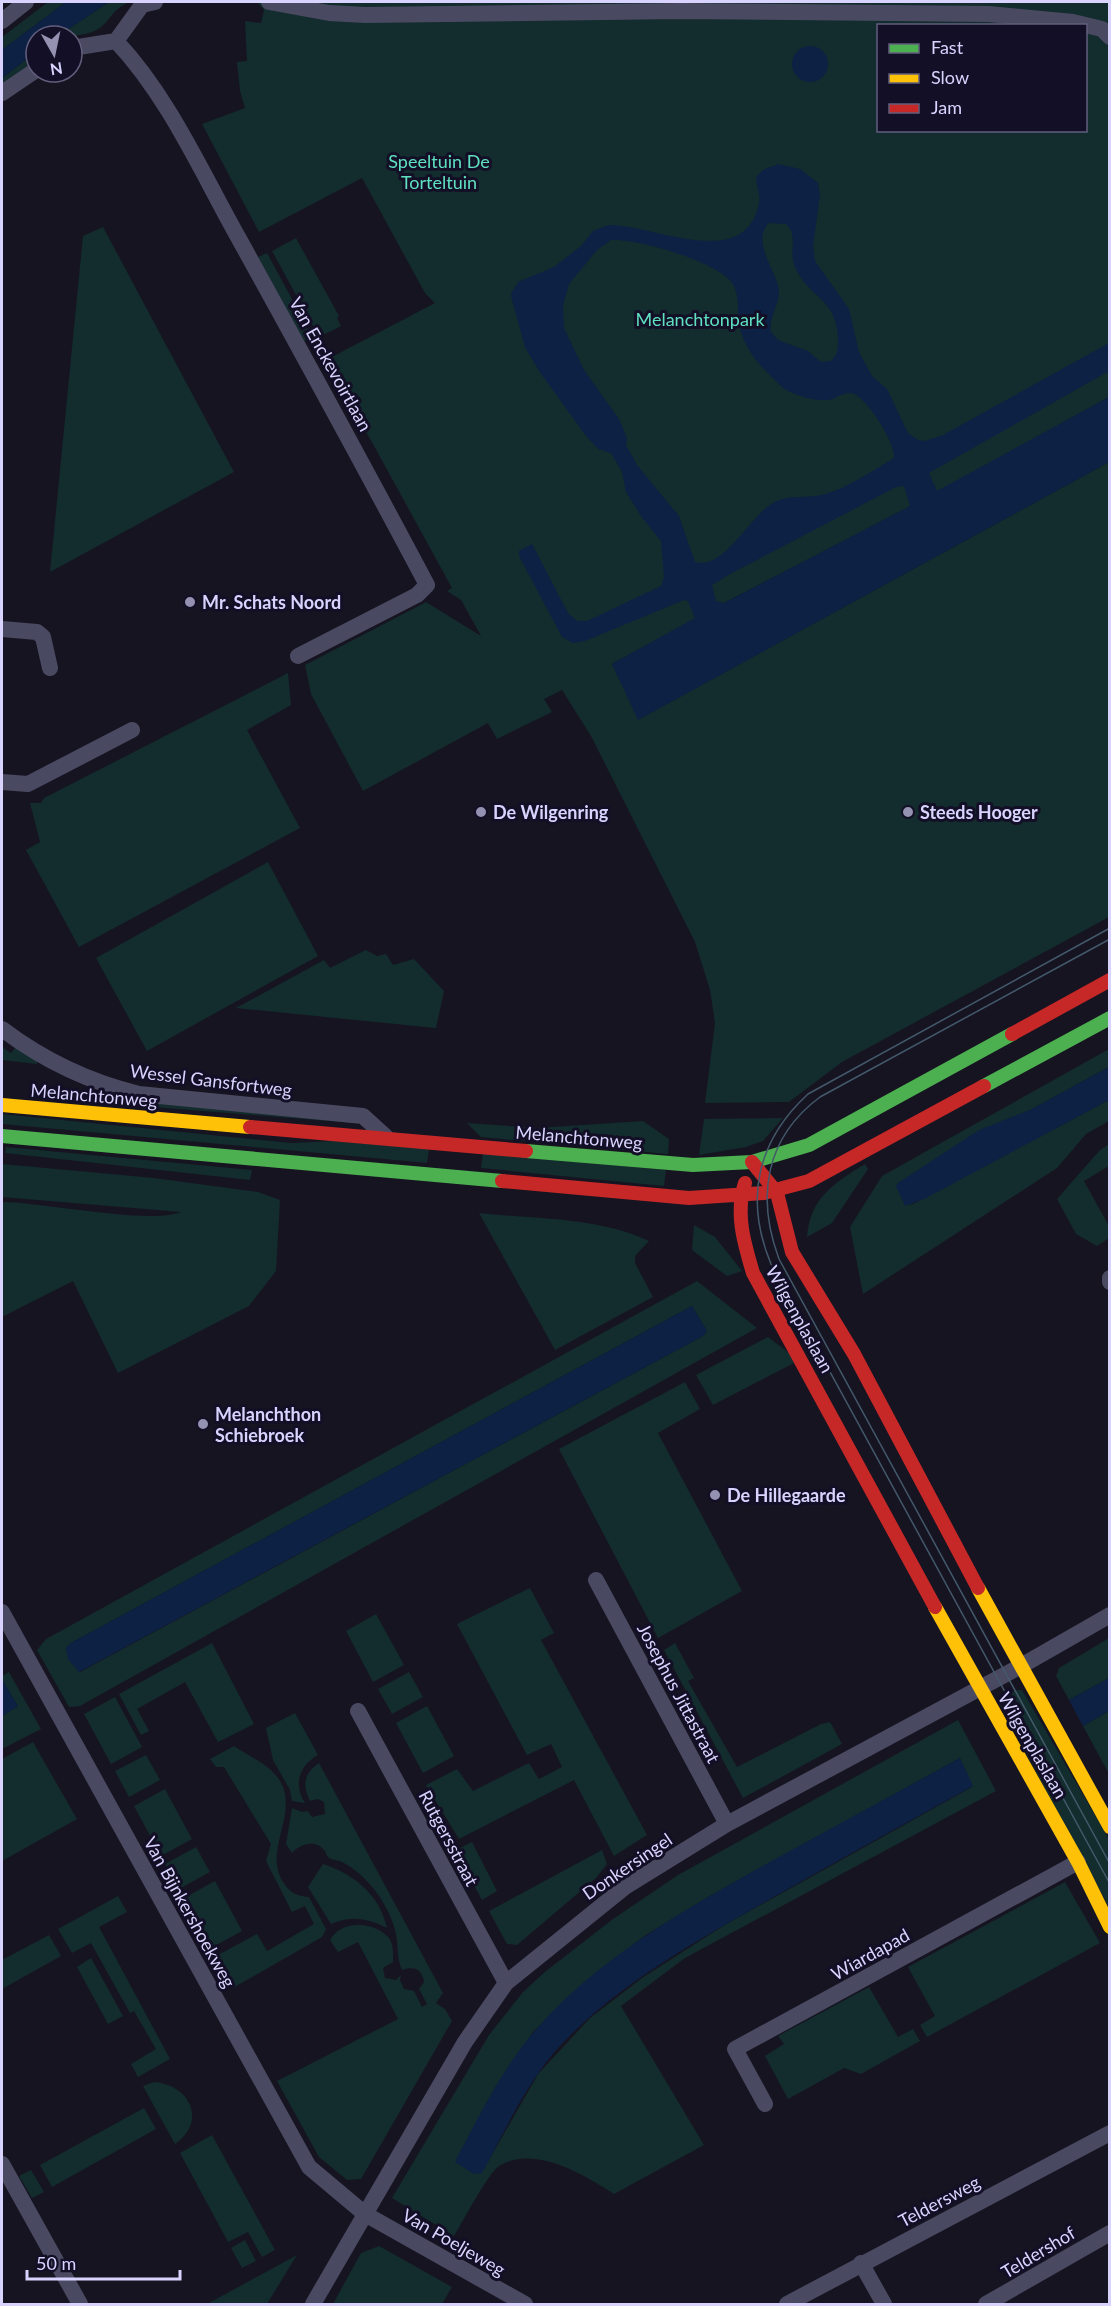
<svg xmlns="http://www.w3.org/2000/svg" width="1111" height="2306" viewBox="0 0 1111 2306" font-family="Lato,sans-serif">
<rect width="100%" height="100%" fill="#161421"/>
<path fill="#132c2d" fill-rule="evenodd" d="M48 2H66L2 50V37Z
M109 2H129C110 12 114 16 101 27 90 36 71 36 58 36Z
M257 2H1109V397L942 490 722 604 612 664 639 719 1109 462V917L842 1062 789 1102 705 1103 715 1023 710 990 695 942 591 736 562 690 544 699 552 712 497 739 488 723 363 791 311 694 305 665 426 602 481 636 461 600 447 591 452 588 329 364 328 359 435 303 425 293 362 178 259 232 202 124 245 108 240 91 237 62 247 61 245 21 261 23 264 10ZM878 26H1086V130H878Z
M36 52V60L2 85V78Z
M103 227 234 472 50 572 83 236Z
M296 238 339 316 337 318 341 326 319 337 272 251Z
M267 253 312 336 304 341 258 257Z
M288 673 291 705 247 730 300 828 79 947 26 850 40 842 30 803H41L44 798Z
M268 862 318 956 147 1051 96 958Z
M366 950 377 956 386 954 393 965 414 959 444 991 436 1028 236 1008 324 960 330 968Z
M2 1047 11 1053 16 1047 37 1060V1064L2 1060Z
M1109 1049V1067L1032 1109 909 1206 1109 1100V1121L1086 1134 1057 1168 863 1294 850 1227 882 1176Z
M154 1103 353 1122V1123L153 1107 151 1104Z
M2 1114 291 1143 334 1141 429 1149 427 1163 2 1124Z
M783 1118 763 1141 746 1147 699 1155 704 1119Z
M643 1121 669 1139 668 1154 481 1137 467 1123 537 1128Z
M1109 1144V1166L1084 1181 1109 1226V1238L1097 1246 1076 1234 1057 1199 1100 1150Z
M6 1147 252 1170 250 1180 5 1153Z
M483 1153 666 1170 664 1186 481 1168Z
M2 1164 154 1178 258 1192 280 1200 276 1271 249 1306 118 1373 73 1281 2 1317V1202C42 1202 150 1225 181 1212L2 1197Z
M865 1164 868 1169 832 1223 807 1237C810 1198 834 1183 865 1164Z
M479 1213C534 1219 598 1217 649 1241L635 1256V1263L653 1297 555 1350Z
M694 1225 715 1237 742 1271 727 1276 692 1250Z
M697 1281 757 1328 80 1706 69 1707 37 1650 46 1639ZM692 1306 707 1331 703 1336 80 1672 66 1648 71 1643Z
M768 1337 793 1356 796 1362 713 1405 696 1375Z
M685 1382 700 1409 658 1433 742 1591 658 1638 559 1449Z
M530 1588 554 1633 541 1640 647 1835 614 1856 574 1780 459 1839 426 1785 457 1769 473 1791 529 1763 539 1779 562 1767 551 1744 527 1755 457 1624Z
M376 1614 404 1665 373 1682 346 1631Z
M1109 1638V1678L1069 1700 1056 1676 1059 1668Z
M212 1643 254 1724 218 1742 185 1682 137 1709 149 1731 141 1735 119 1694Z
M675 1643 694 1678 688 1681 737 1767 821 1724 830 1722 842 1744 743 1798 664 1650Z
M9 1672 41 1729 2 1749V1716L18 1706 2 1680V1676Z
M409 1672 423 1697 392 1714 378 1689Z
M1016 1690H1022L1109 1839V1907L1002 1709 1005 1697Z
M115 1697 142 1747 111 1764 84 1714Z
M427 1706 454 1756 423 1773 396 1723Z
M1109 1711V1774L1083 1726Z
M295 1713 318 1755C299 1766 293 1784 305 1803L292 1801 290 1790 273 1760 266 1728Z
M958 1720 996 1791 685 1958 621 2006 704 2145 614 2194C585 2175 534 2144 499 2166 489 2172 462 2223 454 2236L392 2198 489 2035 523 1992 546 1971 613 1919 678 1875ZM960 1758 972 1787 723 1926 642 1978 590 2018 538 2074 482 2172 507 2070 533 2032 598 1971 646 1935 708 1897Z
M33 1742 77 1819 2 1861V1759Z
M234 1746C251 1758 275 1766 283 1787 295 1819 264 1851 283 1882 290 1893 297 1896 309 1897L326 1929 322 1937 233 1988 216 1956 257 1934 267 1951 314 1924 305 1906 292 1912 266 1861 271 1844 224 1767H216L210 1759Z
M146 1755 160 1780 129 1797 115 1771Z
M319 1763 443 1993 436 2003 445 2009 452 2021 361 2179 347 2180 319 2157 277 2081 398 2019 358 1942 338 1952 330 1940C342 1919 374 1921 389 1938 394 1945 393 1955 393 1962L383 1968 385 1978 396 1980 401 1975 400 1980 404 1989 414 1991 422 2007 427 2004 419 1989 424 1982C422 1969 414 1966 402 1970 396 1958 399 1944 395 1930 388 1903 367 1875 342 1862 338 1860 332 1860 329 1858 326 1856 326 1852 324 1850 315 1839 300 1844 292 1853L286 1844 292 1808 302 1812 308 1811 312 1817 325 1814 324 1802 318 1799 310 1801C302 1785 304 1773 319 1763Z
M165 1789 192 1839 161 1856 134 1806Z
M472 1842 497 1891 482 1900 460 1859V1848Z
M196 1847 210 1872 179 1889 165 1864Z
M602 1850 607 1864 596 1878 517 1945 507 1944 489 1911Z
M323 1864C354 1874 380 1895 387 1928 368 1918 351 1915 331 1924L308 1887Z
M215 1881 242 1931 211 1948 184 1898Z
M1065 1882 1100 1943 927 2037 920 2025 935 2016 908 1967Z
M118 1896 127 1912 99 1927 170 2059 138 2077 131 2064 156 2049 134 2011 130 2013 91 1943 72 1953 58 1929Z
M49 1935 61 1956 2 1989V1960Z
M91 1958 123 2016 108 2024 77 1967Z
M869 1987 898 2037 913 2029 920 2041 861 2074 844 2068 788 2099 765 2056 784 2044 778 2036Z
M154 2082C191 2085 207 2122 175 2144L143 2086Z
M144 2108 156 2129 52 2187 40 2165Z
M212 2135 275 2250 262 2257 248 2232 228 2242 180 2153Z
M31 2170 44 2192 32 2198 19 2176Z
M245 2240 256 2261 242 2268 231 2248Z
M379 2246 452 2287 442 2304H333L361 2253Z
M297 2255 267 2304H207Z"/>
<path fill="#0d2144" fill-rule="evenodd" d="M66 2H109L58 36H36V52L2 78V50Z
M792 64a18 18 0 1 1 36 0a18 18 0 1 1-36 0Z
M778 164 800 169 818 183 820 195 813 246 815 261 849 309 859 352 872 376 887 389 908 433 918 440 925 441 943 435 1109 343V371L929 473 937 491 1109 397V462L638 720 612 664 695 618 688 601 684 600 585 641 573 643 562 637 519 556V551L532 544 568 613 577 621H587L661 586 664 577 661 541 641 516 626 492 622 472 611 453 598 449 586 436 539 371 525 347 512 300 511 294 518 282 554 267 581 246 593 231 608 225C653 224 744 273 759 204 761 196 756 185 756 177L763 170ZM769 223 786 224C799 236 788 253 795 267 811 301 837 297 838 340 838 349 838 354 831 361L821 362 808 351 778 340 771 332C768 316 783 301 778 285 773 268 752 239 769 223ZM611 240C637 238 719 262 733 284 741 299 736 314 740 329 747 354 764 370 782 387 791 395 818 402 829 400 837 398 844 392 851 393 865 394 897 445 894 458 872 471 849 487 825 494 809 499 790 494 775 502 749 515 725 571 695 562L679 516 637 465 626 445 627 438 619 419 584 370 564 328 563 306 569 284 597 250ZM904 486 910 506 724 603 716 601 712 585 730 574 896 487Z
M1109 1067V1100L926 1198 905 1206 896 1186 898 1183 979 1130 1032 1109Z
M692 1306 707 1331 703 1336 79 1672 68 1659 66 1648 71 1643Z
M1109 1678V1711L1083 1726 1069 1700Z
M2 1680 18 1706 2 1716Z
M960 1758 973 1786C901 1826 829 1865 758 1906 687 1946 605 1993 552 2055 523 2090 504 2133 482 2173L474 2174 455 2162C478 2118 501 2071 533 2033 596 1959 684 1910 768 1863 832 1828 896 1793 960 1758Z"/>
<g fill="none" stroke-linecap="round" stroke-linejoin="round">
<path stroke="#4a4962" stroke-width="16" d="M269 2 329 13 365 15 681 11 989 14 1073 22 1102 29 1110 37
M2 21 26 2
M116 41C168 96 201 171 238 237 302 353 365 468 427 585L417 595 298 656
M72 48 116 41 142 5 155 2
M2 93 36 70
M2 629 37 632 43 637 50 668
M2 782 28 784 132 730
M2 1029C43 1060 89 1082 139 1094L363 1116 386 1137
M1110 1278V1282
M596 1580 727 1824
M2 1612 309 2167 365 2214 525 2304
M358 1711 506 1983
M765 2104 735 2049 1078 1862
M2 2164 80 2304
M861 2263 884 2304
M313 2304 465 2042 506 1983 625 1887 727 1824 1021 1666 1110 1615
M787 2304 1110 2133
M986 2304 1110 2233"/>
<path stroke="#4caf50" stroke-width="14" d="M984 1086 1110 1018
M2 1136 502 1181
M526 1151 693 1165 752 1162 809 1145 1012 1034"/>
<path stroke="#ffc107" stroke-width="14" d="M2 1105 250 1127
M978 1588 1110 1827
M935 1607 1078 1862 1110 1927"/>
<path stroke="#c62828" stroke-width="14" d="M1012 1034 1110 980
M250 1127 526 1151
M752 1162 777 1193 792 1252 854 1354 978 1588
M502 1181 689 1198 764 1193 809 1181 984 1086
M745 1183C735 1213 744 1243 753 1273L935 1607"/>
<path stroke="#43596b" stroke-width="1.5" d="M1110 928 808 1094C757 1141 744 1199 771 1264L1110 1884
M1110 939 820 1097C765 1138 756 1197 779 1259L1110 1864"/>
</g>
<g fill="#9591b1" stroke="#130f26" stroke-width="2">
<circle cx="190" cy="602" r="6"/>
<circle cx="481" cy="812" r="6"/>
<circle cx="908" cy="812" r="6"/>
<circle cx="203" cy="1424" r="6"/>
<circle cx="715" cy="1495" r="6"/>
</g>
<g text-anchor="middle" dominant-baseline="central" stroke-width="6" stroke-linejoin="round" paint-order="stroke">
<g font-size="18" fill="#5fe0c0" stroke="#130f26">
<text x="439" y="161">Speeltuin De<tspan x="439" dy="21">Torteltuin</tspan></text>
<text x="700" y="319">Melanchtonpark</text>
</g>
<g font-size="18" fill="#d9d4ff" stroke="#130f26">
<text transform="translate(331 364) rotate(61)">Van Enckevoirtlaan</text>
<text transform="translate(211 1080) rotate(7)">Wessel Gansfortweg</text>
<text transform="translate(94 1095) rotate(5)">Melanchtonweg</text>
<text transform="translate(579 1137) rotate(5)">Melanchtonweg</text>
<text transform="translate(800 1319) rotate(61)">Wilgenplaslaan</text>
<text transform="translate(679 1693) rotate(62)">Josephus Jittastraat</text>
<text transform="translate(1033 1745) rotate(60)">Wilgenplaslaan</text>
<text transform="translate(449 1838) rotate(62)">Rutgersstraat</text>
<text transform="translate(627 1866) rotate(-34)">Donkersingel</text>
<text transform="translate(190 1912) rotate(61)">Van Bijnkershoekweg</text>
<text transform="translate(870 1954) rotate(-29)">Wiardapad</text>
<text transform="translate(939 2201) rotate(-28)">Teldersweg</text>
<text transform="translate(454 2242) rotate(30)">Van Poeljeweg</text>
<text transform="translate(1038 2252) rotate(-31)">Teldershof</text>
</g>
<g font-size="18" font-weight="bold" fill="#d9d4ff" stroke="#130f26" text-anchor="start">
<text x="202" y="602">Mr. Schats Noord</text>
<text x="493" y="812">De Wilgenring</text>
<text x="920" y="812">Steeds Hooger</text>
<text x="215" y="1414">Melanchthon<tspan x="215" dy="21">Schiebroek</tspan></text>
<text x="727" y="1495">De Hillegaarde</text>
</g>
</g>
<rect width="1111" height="2306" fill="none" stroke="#d9d4ff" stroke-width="6"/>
<rect x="877" y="24" width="210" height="108" fill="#130f26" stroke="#625e7d" stroke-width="1.5"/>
<rect x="889" y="44" width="30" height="9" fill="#4caf50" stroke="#625e7d" stroke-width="1.5"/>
<text x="931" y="54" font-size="18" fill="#d9d4ff">Fast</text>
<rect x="889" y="74" width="30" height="9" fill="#ffc107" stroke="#625e7d" stroke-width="1.5"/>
<text x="931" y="84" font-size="18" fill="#d9d4ff">Slow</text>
<rect x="889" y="104" width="30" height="9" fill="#c62828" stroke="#625e7d" stroke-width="1.5"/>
<text x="931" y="114" font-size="18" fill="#d9d4ff">Jam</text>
<g transform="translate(54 54) rotate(171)"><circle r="28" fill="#130f26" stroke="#625e7d" stroke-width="1.5"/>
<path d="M0-4.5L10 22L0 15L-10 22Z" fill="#9591b1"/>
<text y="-9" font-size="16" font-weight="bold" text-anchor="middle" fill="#d9d4ff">N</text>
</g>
<path d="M27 2270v9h153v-9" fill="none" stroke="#d9d4ff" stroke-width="3"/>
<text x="36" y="2270" font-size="18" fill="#d9d4ff" stroke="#130f26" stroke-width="4.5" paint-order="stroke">50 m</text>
</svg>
